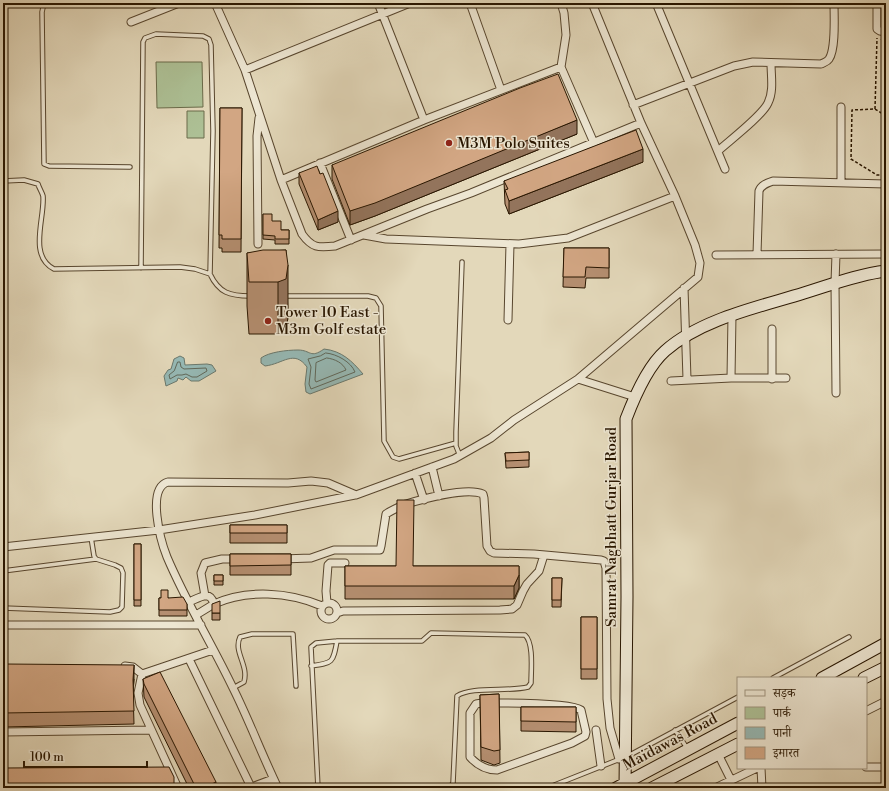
<svg xmlns="http://www.w3.org/2000/svg" width="889" height="791" viewBox="0 0 889 791" font-family="'Libre Bodoni','Noto Serif Devanagari',serif">
<rect width="100%" height="100%" fill="#e3d8ba"/>
<filter id="stains"><feTurbulence type="fractalNoise" baseFrequency=".005" numOctaves="4"/><feColorMatrix values="0 0 0 0 .2 0 0 0 0 .09 0 0 0 0 .02 0 0 0 .5 -.17"/></filter>
<radialGradient id="worn" r=".72"><stop offset=".6" stop-color="#630" stop-opacity="0"/><stop offset="1" stop-color="#630" stop-opacity=".3"/></radialGradient>
<path fill="#adc095" stroke="#6b6b4a" d="M156 62H202L203 107 157 108Z
M187 111H204V138H187Z"/>
<path fill="#96b9b5" stroke="#6a786d" d="M324 349C342 351 352 361 363 374L310 394 306 392 305 384 307 367C294 349 283 364 265 366L261 363V358C269 352 287 350 298 350 311 350 310 359 324 349Z
M180 356 184 358 185 365 207 364 212 365 216 371 199 381H191L186 377 183 380 178 378 177 381 166 386 164 376 168 370 171 369 174 359Z"/>
<g fill="none" stroke-linecap="round" stroke-linejoin="round">
<path stroke="#60685a" stroke-width="1" d="M326 353C337 354 351 362 355 372L311 389 309 384 311 367 308 359 320 356Z
M327 358C335 359 343 363 346 370L316 382 315 380 316 363Z
M178 362H180L181 367 184 369 206 368 207 371 197 377H192L186 374 182 375H177L170 379 169 375 174 371Z"/>
<g stroke="#58462e" stroke-width="5.5">
<path id="lane" d="M44 3 42 12 44 164 49 166 130 167
M3 5 8 3
M3 181 24 180 38 184C39 188 42 192 43 196 45 218 28 256 54 269L180 267 195 269 210 274C219 293 230 296 250 296
M141 268 143 42 145 38 156 34 203 36 209 39 211 45 213 131 210 274
M285 296H368L376 298 381 306 384 441 393 457 399 459 456 443
M460 456 456 446V432L462 262
M3 571 96 559
M3 608 110 612 119 610 122 607 123 573 121 568 115 565 96 559 94 556 91 537
M311 666C333 663 333 663 337 641
M773 678 849 637
M233 688 244 682C249 665 233 652 240 637L252 634H293L296 686
M675 730 687 748
M628 756 738 697
M318 788 311 647 316 643 337 641H422L431 633 525 635C534 643 531 671 531 683L528 687C509 692 471 686 457 696L453 783 455 788
M449 788 453 783
M547 788 620 759"/>
</g>
<g stroke="#58462e" stroke-width="9">
<path id="street" d="M215 3 245 70 281 180 302 234C312 248 318 248 335 246L427 209 471 193 641 123
M378 3 424 120
M470 3 501 90
M561 3 564 13 566 35 561 67 594 143
M656 3 725 169
M877 3V29L880 31 886 32
M131 22 179 3
M245 70 410 3
M633 105 734 66 753 62 821 64C825 62 827 62 829 59 836 49 834 16 834 3
M841 107V183
M718 151C729 141 762 116 768 103 774 91 771 76 771 63
M320 163 351 240
M281 180 424 120 561 67
M364 235 386 239 519 244 568 238 675 196
M258 244 257 136 259 118
M757 254 759 191C761 185 767 183 773 181L886 184
M716 255 886 254
M684 288 687 379
M508 320 510 244
M731 378 732 315
M578 379 635 397
M772 379V329
M671 381 731 378H786
M836 393 835 283 836 254
M432 467 439 496
M415 473 424 500
M3 547 159 530 255 515 355 495
M282 559 311 558 334 550H380L381 546 386 514C392 510 399 507 406 504 423 499 467 487 483 494L484 498 487 546 490 551 494 553 534 554 601 560 604 561 606 568 607 699 610 728 619 759
M205 596 201 573 205 563 222 559H238
M189 602C199 598 210 589 214 604L196 615
M321 611a8 8 0 1 1 16 0a8 8 0 1 1-16 0Z
M327 603 326 591 328 565 330 563H345
M214 604C247 589 289 592 322 606
M337 613 343 611 500 610 512 609 517 605 523 591 527 584 539 571 544 555
M3 625H201
M189 659 251 787
M125 666 133 667 142 674
M142 674 138 693 140 705 178 788
M142 674 213 650
M482 703C500 703 570 702 581 710L586 732 585 736 572 743 497 770C486 770 478 766 470 757V713L476 704Z
M866 711 886 701
M596 730 601 766
M3 732 150 730
M718 754 731 780V788
M866 767H886
M761 768 762 788
M249 788 273 779
M278 788C262 755 249 720 233 688 212 644 186 602 167 557 161 542 146 488 168 482L288 483 311 481 328 483 356 495 454 459 491 438 514 420 578 379 698 277 700 263 695 245 675 196 641 123 592 3
M715 788 757 768"/>
</g>
<g stroke="#291600" stroke-width="13">
<path id="secondary" d="M822 678 886 643
M864 678 886 667
M616 788 738 723
M625 788 627 597 626 419C634 398 648 366 665 351 701 319 759 307 804 293 830 285 859 274 886 271
M652 788 738 744"/>
</g>
<path stroke="#291600" stroke-width="1.5" stroke-dasharray="3 2" stroke-linecap="butt" d="M881 39 886 43
M875 109 877 38
M886 116 875 109 852 110 851 159 877 175H886"/>
<use href="#lane" stroke="#ede6d2" stroke-width="3.5"/>
<use href="#street" stroke="#ede6d2" stroke-width="7"/>
<use href="#secondary" stroke="#ede6d2" stroke-width="11"/>
</g>
<path fill="#b58f71" stroke="#291600" d="M220 108H242L241 252H222V248H219Z
M577 134 375 216 350 225 332 179V165Z
M643 162 509 214 505 204 504 181Z
M299 173 320 174 338 222 318 230 299 184Z
M263 214 272 221 281 230H289V244H275V240L263 239Z
M564 248H609V278H586L585 288 563 287Z
M286 250 288 317 286 331 278 334H249L247 306V253Z
M529 452V467L506 468 505 453Z
M230 525H287V543H230Z
M134 544H141V606H134Z
M230 554H291V575H230Z
M345 566H519V588L514 599H345Z
M214 575H223V585H214Z
M552 578H562L561 607H552Z
M159 598H168L187 604V616H159Z
M212 613H220V620H212Z
M581 617H597V679H581Z
M134 679 133 691 134 724 3 727V694Z
M143 679 216 788H189L144 697Z
M499 694 500 763 494 765 481 760 480 695Z
M521 707H576V732L521 731Z
M3 768 174 788H3Z"/>
<path fill="#93745c" stroke="#291600" d="M130 3H136L130 6Z
M577 120V134L375 216 350 225V211Z
M643 149V162L509 214V201Z
M338 211V222L318 230V220Z
M288 265V317L286 331 278 334V282Z
M519 575V588L514 599V586Z
M134 665V679L133 694V680Z
M216 782V788H203Z"/>
<path fill="#d2a683" stroke="#291600" d="M558 74 577 120 375 203 350 211 332 165 520 88Z
M220 108H242L241 239H222V235H219Z
M636 130 643 149 509 201 505 190 508 189 504 181Z
M317 166 320 174 323 173 338 211 318 220 299 173Z
M263 214H272V221H281V230H289V239H275V236L263 235Z
M564 248H609V268L586 267 585 277H563Z
M263 250H286L288 265 286 279 278 282H249L247 253Z
M529 452V460L506 461 505 453Z
M397 500H414L413 566H519V575L514 586H345V566H396Z
M230 525H287V533H230Z
M134 544H141V600H134Z
M230 554H291V565L230 566Z
M214 575H223V581H214Z
M552 578H562L561 600H552Z
M161 590H168V598L183 597 187 604V610H159V598H161Z
M220 601V613H212V604Z
M581 617H597V669H581Z
M4 664 134 665 133 680 134 711 3 713Z
M160 672 216 782 203 788H196L144 684 143 679Z
M499 694 500 750 494 751 481 747 480 695Z
M521 707H576V722L521 721Z
M169 767 174 777V788L3 787V768Z"/>
<g fill="#8f2418" stroke="#ede6d2" stroke-width="1.5">
<circle cx="449" cy="143" r="4"/>
<circle cx="268" cy="321" r="4"/>
</g>
<g text-anchor="middle" dominant-baseline="central" stroke-width="3" stroke-linejoin="round" paint-order="stroke">
<g font-size="15" fill="#291600" stroke="#ede6d2" text-anchor="start">
<text x="457" y="143">M3M Polo Suites</text>
<text x="276" y="312">Tower 10 East -<tspan x="276" dy="17">M3m Golf estate</tspan></text>
</g>
<g font-size="15" fill="#291600" stroke="#ede6d2">
<text transform="translate(611 527) rotate(-90)">Samrat Nagbhatt Gurjar Road</text>
<text transform="translate(670 742) rotate(-28)">Maidawas Road</text>
</g>
</g>
<rect width="889" height="791" fill="none" stroke="#e3d8ba" stroke-width="16"/>
<rect x="4" y="4" width="881" height="783" fill="none" stroke="#291600" stroke-width="2"/>
<rect x="8" y="8" width="873" height="775" fill="none" stroke="#291600"/>
<rect x="737" y="677" width="130" height="92" fill="#ede6d2" stroke="#9f937e"/>
<rect x="745" y="690" width="20" height="6" fill="#ede6d2" stroke="#9f937e"/>
<text x="773" y="697" font-size="12" fill="#291600">सड़क</text>
<rect x="745" y="707" width="20" height="12" fill="#adc095" stroke="#9f937e"/>
<text x="773" y="717" font-size="12" fill="#291600">पार्क</text>
<rect x="745" y="727" width="20" height="12" fill="#96b9b5" stroke="#9f937e"/>
<text x="773" y="737" font-size="12" fill="#291600">पानी</text>
<rect x="745" y="747" width="20" height="12" fill="#d2a683" stroke="#9f937e"/>
<text x="773" y="757" font-size="12" fill="#291600">इमारत</text>
<path d="M24 761v6h123v-6" fill="none" stroke="#291600" stroke-width="2"/>
<text x="30" y="761" font-size="12" fill="#291600" stroke="#ede6d2" stroke-width="3" paint-order="stroke">100 m</text>
<rect width="100%" height="100%" filter="url(#stains)"/>
<rect width="100%" height="100%" fill="url(#worn)"/>
</svg>
